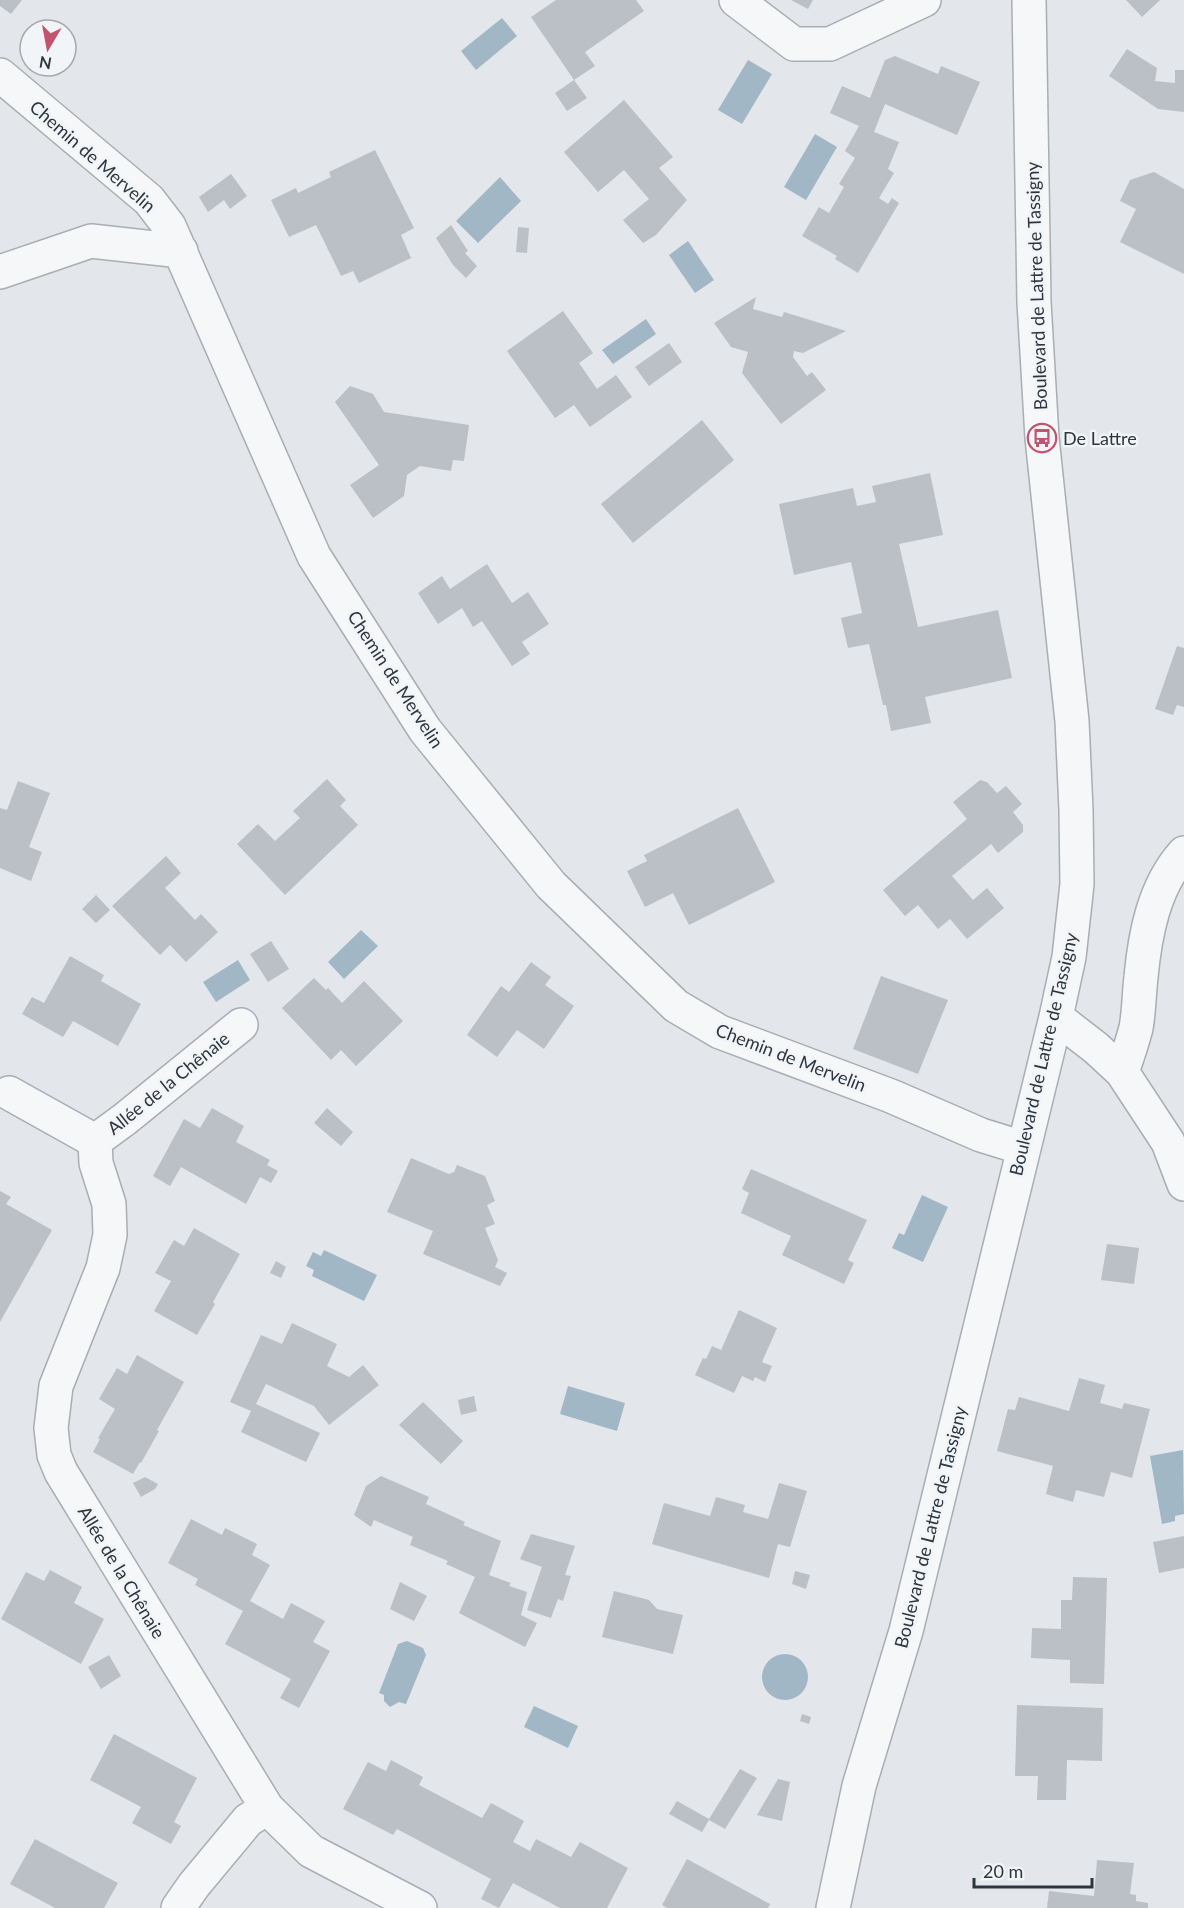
<svg xmlns="http://www.w3.org/2000/svg" width="1184" height="1908" viewBox="0 0 1184 1908" font-family="Lato,sans-serif">
<rect width="100%" height="100%" fill="#e3e6ea"/>
<path fill="#a1b7c6" d="M502 18 517 36 476 70 461 51Z
M748 60 772 74 742 124 718 110Z
M815 134 837 147 806 200 784 187Z
M500 177 521 201 478 243 456 221Z
M688 241 714 280 695 293 669 255Z
M646 319 656 334 613 364 602 350Z
M361 930 378 946 344 979 328 962Z
M238 960 250 980 216 1002 203 982Z
M922 1195 948 1207 923 1262 892 1248 899 1233 904 1235Z
M324 1250 377 1275 364 1301 312 1276 314 1270 306 1266 313 1252 321 1256Z
M568 1386 625 1403 617 1431 560 1414Z
M1183 1450 1184 1514 1175 1516V1521L1162 1524 1150 1456Z
M407 1641 423 1648 426 1655 406 1704 399 1702 390 1707 384 1701V1695L379 1693 398 1644Z
M762 1677a23 23 0 1 1 46 0a23 23 0 1 1-46 0Z
M534 1706 578 1726 568 1748 524 1727Z"/>
<path fill="#bbc0c6" d="M0 0H22L11 14 0 6Z
M556 0H636L644 11 585 52 595 66 574 80 587 98 567 111 555 93 574 80 531 17Z
M791 0H813L808 9Z
M1126 0H1160L1142 17Z
M1127 49 1157 68 1155 81 1175 83V70H1184V112L1158 109 1109 76Z
M895 56 938 74 941 66 980 82 957 135 885 104 874 132 899 142 888 169 894 173 879 198 888 204 892 198 899 203 858 273 835 259 837 256 802 236 819 207 829 213 844 187 839 184 855 158 845 151 859 126 830 113 842 86 870 98 885 60Z
M624 100 673 157 659 168 687 200 656 235 643 243 623 220 649 199 624 170 598 192 564 152Z
M375 150 414 228 401 235 411 258 359 283 353 271 341 276 316 225 289 237 271 200 296 188 298 193 331 177 329 172Z
M1154 172 1184 189V274L1120 242 1136 209 1120 201 1130 180Z
M231 174 247 196 230 209 224 200 208 212 199 197Z
M451 225 468 251 465 253 477 266 466 278 453 265 436 238Z
M518 227 529 228 527 253 516 252Z
M756 297 753 309 782 317 784 312 846 331 803 353 794 351 793 357 807 376 812 372 826 390 781 424 742 373 748 352 731 347 714 323Z
M563 311 593 353 579 363 597 389 616 375 632 397 590 427 574 405 555 418 507 351Z
M669 343 682 362 649 386 635 367Z
M350 386 373 394 384 412 469 425 464 461 453 460 451 471 420 466 407 475 404 496 373 518 350 485 379 465 335 402Z
M702 420 734 460 633 543 601 504Z
M930 473 943 535 899 544 918 627 998 610 1012 678 925 697 931 723 891 731 886 705H883L869 644 848 648 841 618 862 613 851 562 794 575 779 504 853 488 857 506 876 502 872 486Z
M487 564 512 603 528 592 549 624 522 642 530 654 512 666 482 621 473 627 462 608 438 624 418 593 442 576 450 589Z
M1177 646 1184 648V707L1177 705 1173 715 1155 709Z
M327 779 346 800 340 806 358 825 285 895 237 844 258 824 275 841 300 818 293 811Z
M980 780 987 782 997 793 1006 786 1022 804 1013 812 1023 825V832L998 853 991 844 952 876 973 900 987 888 1004 908 967 939 950 919 938 929 918 905 905 916 883 890 967 819 953 802Z
M18 781 50 793 29 847 42 852 31 881 0 868V808L7 810Z
M738 808 775 882 689 925 673 893 645 907 627 871 647 861 644 855Z
M166 856 181 873 165 888 195 920 201 914 218 932 186 962 170 945 160 955 112 906Z
M96 895 110 910 96 923 82 909Z
M271 941 289 969 268 982 250 954Z
M70 956 104 975 101 981 141 1004 118 1046 73 1021 63 1037 22 1014 32 997 44 1003Z
M531 962 551 977 545 985 574 1006 544 1049 517 1030 497 1057 467 1035 501 986 509 992Z
M881 976 948 1000 918 1074 853 1049Z
M314 978 326 990 328 988 342 1003 364 981 403 1021 356 1066 341 1050 331 1060 282 1008Z
M212 1108 244 1126 236 1142 270 1160 267 1165 278 1171 271 1183 260 1177 246 1204 181 1167 170 1186 153 1176 184 1119 200 1128Z
M327 1108 353 1132 341 1146 314 1123Z
M411 1158 449 1174 454 1172 457 1165 485 1176 495 1201 487 1205 495 1224 485 1228 498 1260 495 1267 507 1273 500 1286 423 1254 433 1231 387 1212Z
M751 1169 867 1220 848 1260 854 1263 844 1284 782 1255 791 1236 741 1213 749 1193 742 1189Z
M0 1191 11 1197 6 1204 52 1230 0 1322Z
M194 1228 240 1254 213 1302 215 1304 197 1335 154 1311 171 1281 155 1273 174 1240 184 1246Z
M1107 1244 1139 1248 1134 1284 1101 1280Z
M276 1261 286 1267 281 1278 270 1273Z
M739 1310 777 1328 762 1362 772 1366 765 1382 755 1377 753 1381 742 1376 734 1393 695 1375 703 1358 706 1359 712 1346 721 1350Z
M292 1323 337 1344 327 1366 349 1377 363 1365 379 1385 329 1425 314 1406 266 1384 256 1404 320 1433 306 1462 241 1432 251 1411 230 1402 261 1335 282 1344Z
M137 1355 184 1382 157 1430 159 1431 141 1463 140 1462 133 1474 93 1452 100 1439 98 1438 115 1409 99 1399 117 1368 127 1374Z
M1079 1378 1105 1385 1100 1403 1122 1409 1124 1403 1150 1409 1132 1478 1111 1472 1104 1497 1076 1490 1073 1502 1046 1494 1053 1466 997 1451 1008 1409 1015 1410 1019 1397 1069 1411Z
M474 1396 477 1411 461 1415 458 1400Z
M423 1402 463 1441 441 1464 399 1425Z
M381 1476 429 1497 426 1504 465 1522 463 1525 501 1541 489 1575 511 1583 509 1586 527 1592 521 1615 537 1623 525 1647 459 1613 475 1577 446 1564 448 1561 410 1545 413 1537 374 1520 371 1527 354 1515 366 1486Z
M145 1477 158 1484 155 1489 141 1497 133 1483Z
M779 1483 807 1491 790 1547 778 1544 769 1578 652 1544 664 1503 710 1516 716 1497 745 1505 743 1512 768 1519Z
M191 1519 222 1535 225 1528 257 1544 252 1555 270 1565 250 1601 283 1619 291 1603 325 1621 313 1642 330 1651 299 1708 280 1698 291 1679 225 1644 243 1611 195 1585 198 1579 168 1563Z
M531 1534 575 1546 565 1575 571 1576 563 1601 558 1599 551 1618 527 1610 542 1567 520 1559Z
M1184 1536V1568L1159 1573 1153 1542Z
M50 1570 82 1587 74 1603 104 1619 81 1664 1 1619 26 1572 44 1581Z
M795 1571 810 1575 806 1589 792 1584Z
M1073 1577 1107 1578 1104 1684 1070 1683V1660L1031 1658 1032 1628 1061 1629V1600H1072Z
M400 1582 427 1596 414 1621 390 1609Z
M614 1591 649 1600 657 1609 683 1615 673 1654 602 1637Z
M109 1655 121 1676 101 1689 88 1667Z
M1017 1705 1103 1708 1102 1761 1067 1760 1066 1800H1037L1038 1776H1015Z
M802 1714 811 1717 809 1724 800 1721Z
M114 1734 197 1778 174 1822 181 1826 171 1844 132 1823 141 1807 90 1780Z
M391 1760 423 1777 419 1785 482 1818 491 1803 524 1821 513 1842 530 1851 536 1839 571 1857 580 1842 628 1868 607 1908H560L513 1883 499 1908 481 1899 491 1879 397 1829 393 1835 343 1809 368 1762 386 1771Z
M740 1769 757 1778 725 1829 709 1820 702 1832 669 1814 677 1801 709 1819Z
M778 1779 790 1782 782 1821 757 1815Z
M35 1839 118 1883 104 1908H55L10 1884Z
M687 1859 770 1904 768 1908H667L662 1905Z
M1097 1860 1134 1863 1130 1894 1136 1895V1901L1148 1903V1908H1047L1049 1891 1094 1896Z"/>
<g fill="none" stroke-linecap="round" stroke-linejoin="round">
<g stroke="#a8aeb4" stroke-width="36">
<path id="minor" d="M736 0 794 44H830L924 0
M0 75 149 200 169 226 314 556 425 730 551 885 676 1006 720 1032 891 1096 981 1135 1023 1148
M0 272 91 241 181 251
M1056 1017 1096 1048 1122 1072 1168 1142 1184 1184
M241 1025 125 1119 95 1141 96 1163 109 1204 110 1235 103 1268 56 1386 51 1428 54 1455 61 1472 267 1808 311 1851 420 1908
M1122 1072C1127 1058 1132 1043 1136 1028 1139 1012 1139 994 1141 977 1145 934 1154 886 1184 853
M9 1093 95 1141
M178 1908 194 1885 248 1820 267 1808
M833 1908 859 1786 906 1631 1056 1017 1069 957 1077 884 1076 810 1072 721 1042 438 1034 302 1029 0"/>
</g>
<use href="#minor" stroke="#f5f7f8" stroke-width="33"/>
</g>
<defs>
<g id="bus-ring" transform="scale(1.5)"><circle r="9.5" fill="#f2f5f7" stroke="#c3546f" stroke-width="1.5"/><path d="M-5-6H5V4H4V6H2V4H-2V6H-4V4H-5ZM-3.5-4V0h7V-4ZM-3.5 1.2v1.5H-2V1.2ZM2 1.2v1.5H3.5V1.2Z" fill="#c3546f"/></g>
</defs>
<g fill-rule="evenodd">
<use href="#bus-ring" x="1042" y="438"/>
</g>
<g text-anchor="middle" dominant-baseline="central" stroke-width="5" stroke-linejoin="round" paint-order="stroke">
<g font-size="18" fill="#2c3640" stroke="#f2f5f7">
<text transform="translate(93 156) rotate(41)">Chemin de Mervelin</text>
<text transform="translate(1036 286) rotate(-92)">Boulevard de Lattre de Tassigny</text>
<text transform="translate(396 679) rotate(57)">Chemin de Mervelin</text>
<text transform="translate(1043 1054) rotate(-77)">Boulevard de Lattre de Tassigny</text>
<text transform="translate(791 1057) rotate(21)">Chemin de Mervelin</text>
<text transform="translate(168 1083) rotate(-39)">Allée de la Chênaie</text>
<text transform="translate(930 1527) rotate(-76)">Boulevard de Lattre de Tassigny</text>
<text transform="translate(122 1572) rotate(59)">Allée de la Chênaie</text>
</g>
<g font-size="18" fill="#2c3640" stroke="#f2f5f7" text-anchor="start">
<text x="1063" y="438">De Lattre</text>
</g>
</g>
<g transform="translate(48 48) rotate(190)"><circle r="28" fill="#f2f5f7" stroke="#a3a9ae" stroke-width="1.5"/>
<path d="M0-4.5L10 22L0 15L-10 22Z" fill="#c3546f"/>
<text y="-9" font-size="16" font-weight="bold" text-anchor="middle" fill="#2c3640">N</text>
</g>
<path d="M974 1878v9h118v-9" fill="none" stroke="#2c3640" stroke-width="3"/>
<text x="983" y="1878" font-size="18" fill="#2c3640" stroke="#f2f5f7" stroke-width="4.5" paint-order="stroke">20 m</text>
</svg>
